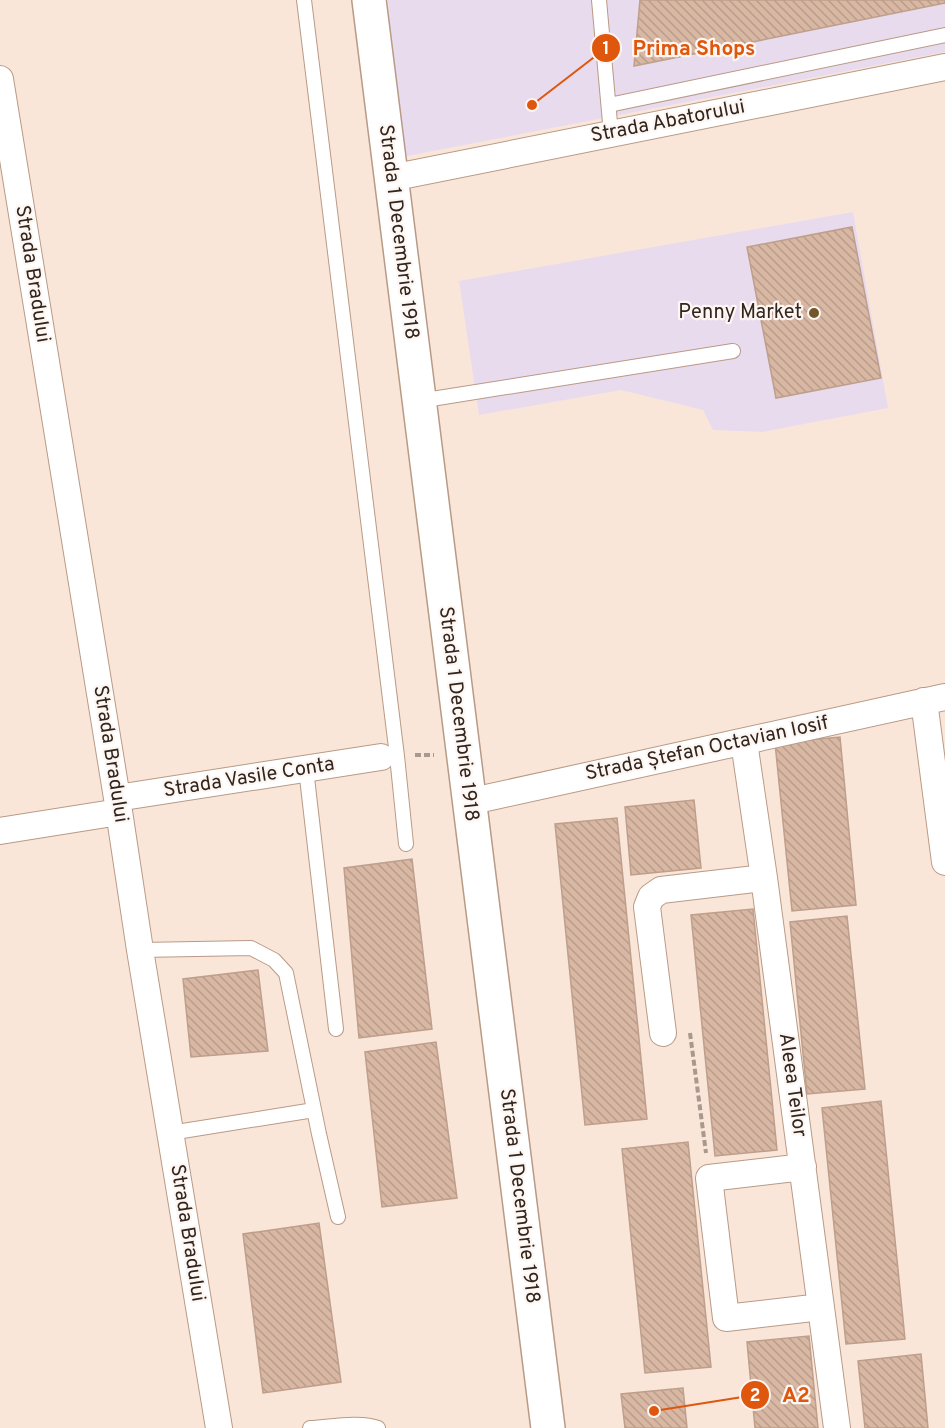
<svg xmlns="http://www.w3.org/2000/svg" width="945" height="1428" viewBox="0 0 945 1428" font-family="Overpass,sans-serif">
<defs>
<pattern id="building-back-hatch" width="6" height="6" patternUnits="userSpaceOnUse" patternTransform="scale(1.5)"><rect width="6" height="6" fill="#d8b7a3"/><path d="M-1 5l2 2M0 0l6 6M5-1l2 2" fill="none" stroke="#ba9d8c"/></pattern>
</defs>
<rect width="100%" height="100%" fill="#fae6d9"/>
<path fill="#e9dbee" d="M388 0H945V52L397 158Z
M853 212 888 408 762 432 713 430 703 410 621 390 479 415 459 281Z"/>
<path fill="url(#building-back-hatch)" stroke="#be9f8b" stroke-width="1.5" d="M640 0H945V3L634 66Z
M852 227 881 378 776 398 747 247Z
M840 737 856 905 792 911 775 743Z
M694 800 701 868 631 875 625 807Z
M617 818 647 1119 585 1125 555 824Z
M412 859 432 1029 359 1038 344 868Z
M753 909 777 1150 715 1156 691 915Z
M847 916 865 1089 807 1094 790 922Z
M258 970 268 1051 191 1057 183 979Z
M436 1042 457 1198 382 1207 365 1052Z
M881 1101 905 1339 846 1344 822 1108Z
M688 1142 711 1367 645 1373 622 1149Z
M319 1223 341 1382 263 1393 243 1234Z
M809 1336 818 1428H755L747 1342Z
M921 1354 928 1428H865L858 1361Z
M683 1388 687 1428H625L621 1394Z"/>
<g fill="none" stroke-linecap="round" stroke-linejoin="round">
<g stroke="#b99a86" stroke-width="16">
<path id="lane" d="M304 0 397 756 406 844
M599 0 611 134
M609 105 945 35
M419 401 733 351
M306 769 336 1029
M140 950 251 948 274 960 286 973 319 1134 338 1217
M170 1133 314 1110
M310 1428C329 1427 361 1421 378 1428"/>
</g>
<g stroke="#b99a86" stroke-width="28">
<path id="street" d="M0 79 117 798 140 950 219 1428
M391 178 945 67
M924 701 945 862
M744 742 764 878 837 1428
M117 798 381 757
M468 802 945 697
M0 831 119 812
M663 1033 647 907 651 897 661 890 764 878
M803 1167 709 1178 726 1318 821 1307"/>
</g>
<g stroke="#b99a86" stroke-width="36">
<path id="primary" d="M369 0 548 1428"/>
</g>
<path stroke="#a8988d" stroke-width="4" stroke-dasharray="6 3" stroke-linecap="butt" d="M415 755H434
M690 1033 706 1153"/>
<use href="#lane" stroke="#fff" stroke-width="14"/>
<use href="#street" stroke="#fff" stroke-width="26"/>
<use href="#primary" stroke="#fff" stroke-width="33"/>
</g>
<circle fill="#73562a" stroke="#fdf6f2" stroke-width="2" cx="814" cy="313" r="6"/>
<g text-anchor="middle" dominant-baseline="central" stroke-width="4.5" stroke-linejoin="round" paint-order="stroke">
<g font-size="20" fill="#31251d" stroke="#fdf6f2">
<text transform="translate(668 122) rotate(-11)">Strada Abatorului</text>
<text transform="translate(398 232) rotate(83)">Strada 1 Decembrie 1918</text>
<text transform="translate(32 274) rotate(81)">Strada Bradului</text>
<text transform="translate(458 714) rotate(83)">Strada 1 Decembrie 1918</text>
<text transform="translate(707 749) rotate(-12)">Strada Ștefan Octavian Iosif</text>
<text transform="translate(110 754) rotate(81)">Strada Bradului</text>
<text transform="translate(249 778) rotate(-9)">Strada Vasile Conta</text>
<text transform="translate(792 1085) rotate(82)">Aleea Teilor</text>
<text transform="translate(519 1196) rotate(83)">Strada 1 Decembrie 1918</text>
<text transform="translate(187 1233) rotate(81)">Strada Bradului</text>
</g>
<g font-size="20" fill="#31251d" stroke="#fdf6f2" text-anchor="end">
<text x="802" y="313">Penny Market</text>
</g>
</g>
<path fill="none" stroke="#df560d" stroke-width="2" d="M532 105L606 48M654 1411L755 1395"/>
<g fill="#df560d" stroke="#fdf6f2" stroke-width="2">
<circle cx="532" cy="105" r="6"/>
<circle cx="654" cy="1411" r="6"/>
<circle cx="606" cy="48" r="15"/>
<circle cx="755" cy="1395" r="15"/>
</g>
<g font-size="18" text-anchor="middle" font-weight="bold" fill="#fff">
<text x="606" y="54">1</text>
<text x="755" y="1401">2</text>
</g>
<g font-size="21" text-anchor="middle" font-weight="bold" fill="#df560d" stroke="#fdf6f2" stroke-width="4.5" stroke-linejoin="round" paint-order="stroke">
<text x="694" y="55">Prima Shops</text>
<text x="796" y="1402">A2</text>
</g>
</svg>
